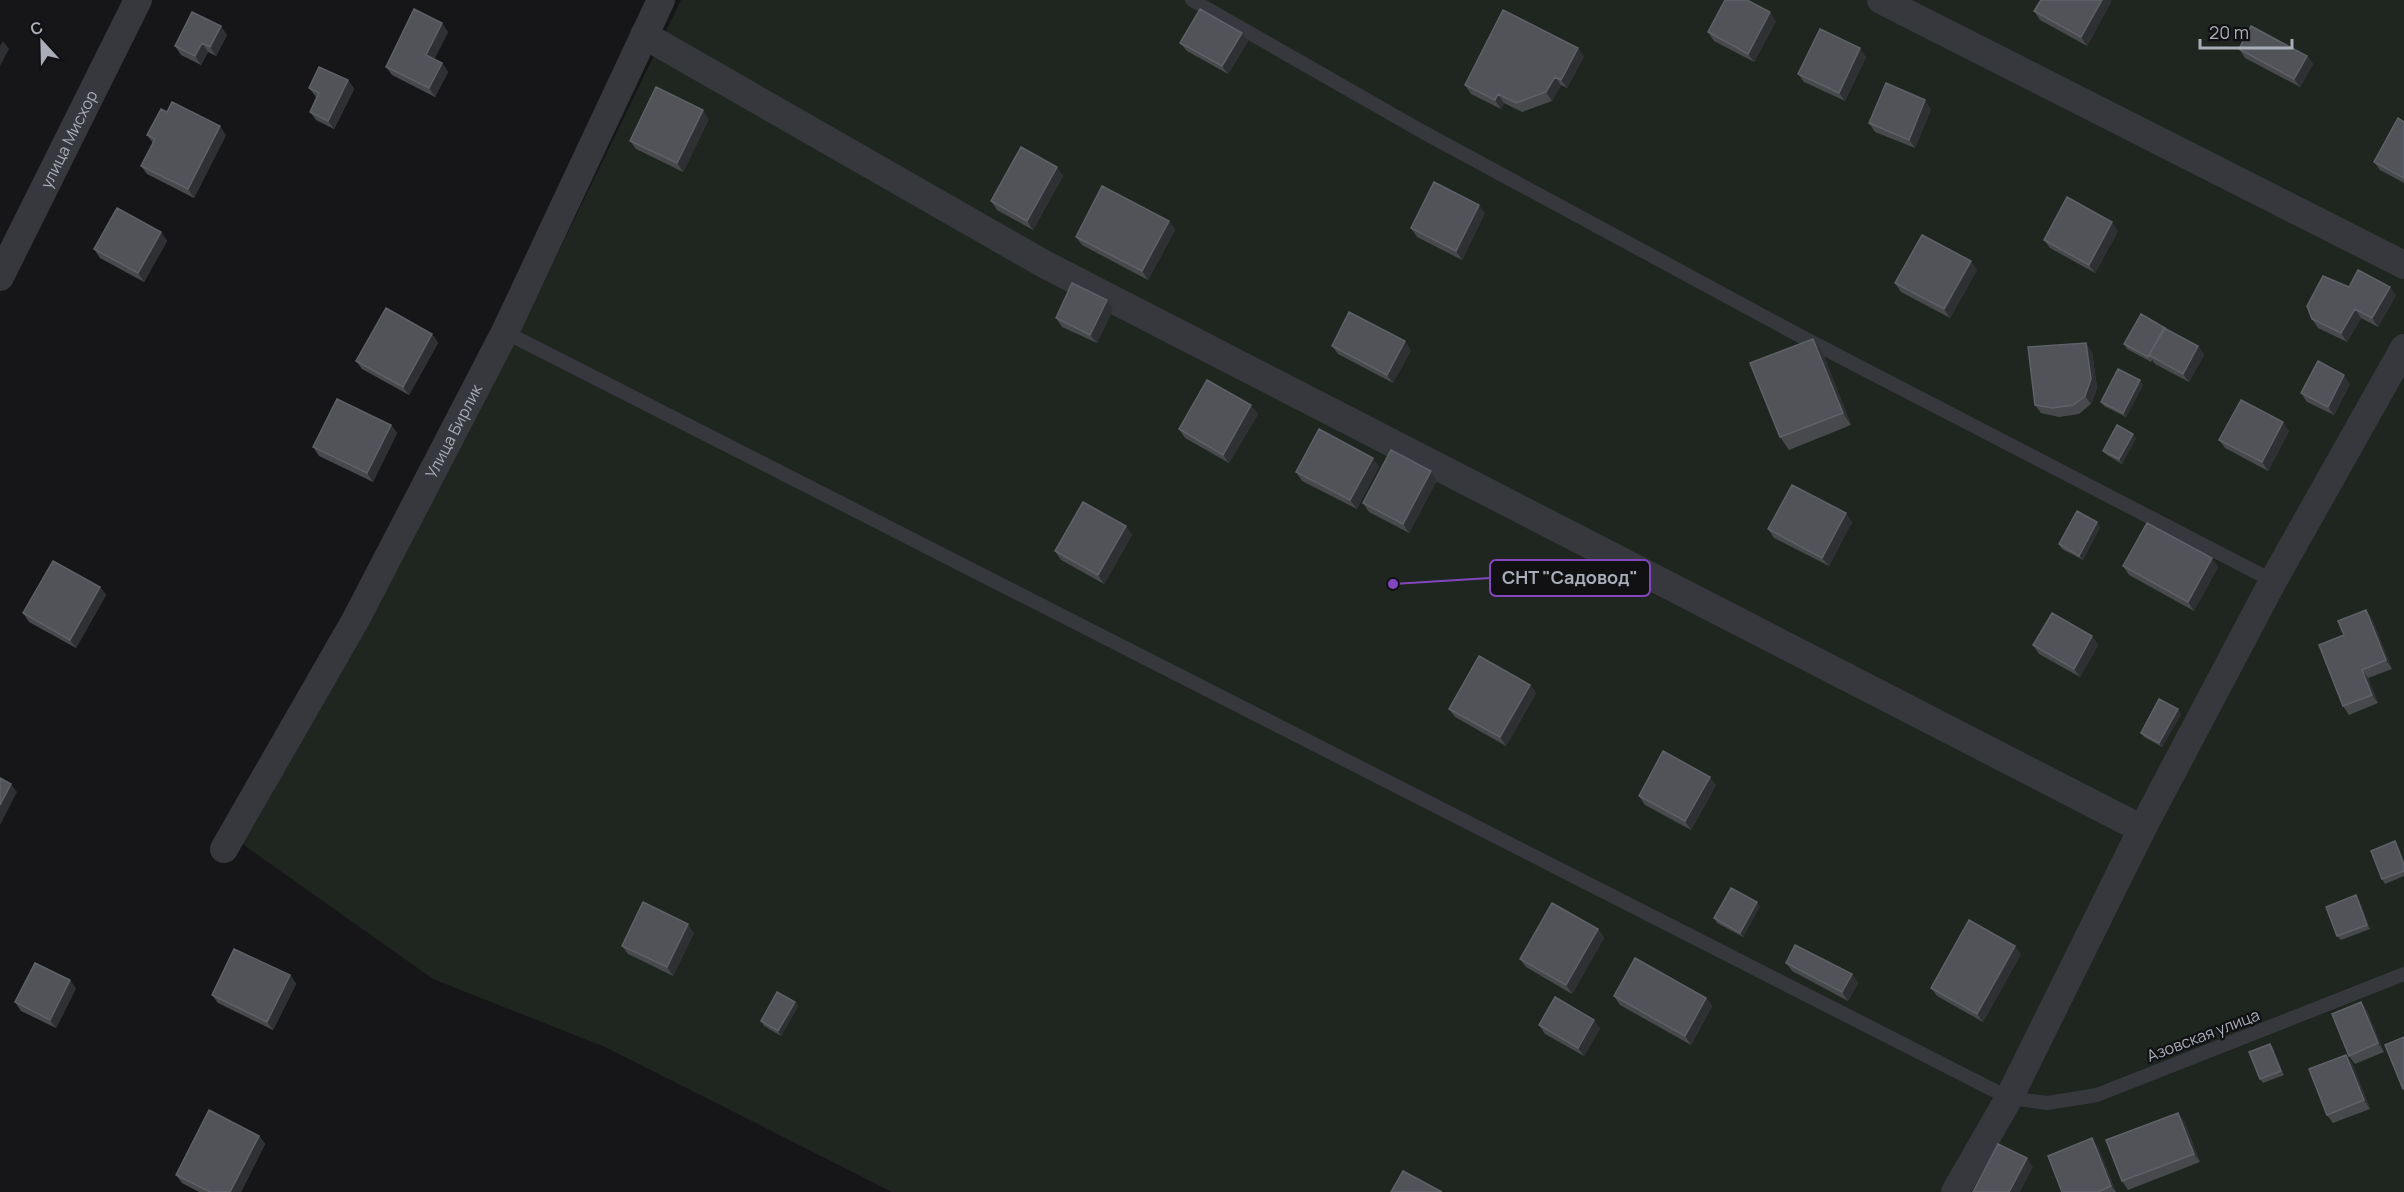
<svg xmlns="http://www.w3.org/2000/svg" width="2404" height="1192" viewBox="0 0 2404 1192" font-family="Manrope,sans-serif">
<rect width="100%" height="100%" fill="#161618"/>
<path fill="#1e261f" d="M681 0H2404V1192H892L605 1047 433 979 241 843 523 325Z"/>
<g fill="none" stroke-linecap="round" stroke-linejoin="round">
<path stroke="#37383d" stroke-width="14" d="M1192 0 1423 132 1802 337 2273 581
M505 332 2009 1098 2047 1103 2097 1095 2404 974"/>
<g stroke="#37383d" stroke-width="28">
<path d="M1881 0 2404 265"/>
<path d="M644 35 1044 264 2142 829"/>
<path id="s1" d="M0 277 138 0"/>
<path id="s2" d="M224 849 356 619 505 332 661 0"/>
<path d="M1955 1192 2009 1098 2142 829 2273 581 2404 348"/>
</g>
</g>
<path fill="#47494d" d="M2041 0H2110L2111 2 2087 46 2040 20 2034 11Z
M1776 21 1754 62 1714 41 1708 32Z
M448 32 434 59 442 63 448 72 435 97 392 75 386 67Z
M1242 33 1248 41 1228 74 1187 51 1180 43Z
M227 35 216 56 208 52 201 65 181 55 175 46Z
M2239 49 2307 56 2313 64 2300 87 2245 58Z
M1584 56 1567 88 1561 85 1552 101 1522 112 1504 103 1501 109 1471 94 1465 85Z
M1866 57 1845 101 1804 82 1798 74Z
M348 80 354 89 334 129 316 120 310 112 316 97 309 88Z
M1931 109 1915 148 1875 132 1869 123Z
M709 119 683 172 636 149 630 141Z
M2404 122V183L2380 170 2374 162Z
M147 135H226L194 198 147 174 141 166 153 143Z
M1057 167 1063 176 1033 230 997 210 991 201Z
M1485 213 1462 260 1417 237 1411 228Z
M1169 221 1175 230 1148 280 1082 245 1076 237Z
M2118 231 2095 273 2050 248 2044 240Z
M161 232 167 241 144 282 100 258 94 249Z
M1977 270 1950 318 1901 292 1895 283Z
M2349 287 2396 295 2378 327 2361 318 2347 342 2318 328 2312 319Z
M1113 309 1097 343 1062 327 1056 318Z
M2165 328 2166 329 2198 346 2204 355 2189 382 2155 364 2152 360 2151 362 2127 349 2124 344Z
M432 334 438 343 409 395 362 369 356 361Z
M1813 339 1822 351 1851 425 1789 450 1780 437Z
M1332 346 1411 350 1393 383 1338 354Z
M2092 352 2097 388 2091 404 2079 414 2059 417 2041 413 2035 405Z
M2350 384 2334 415 2307 402 2301 393Z
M2143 385 2126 417 2104 406 2101 402Z
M1258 414 1229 463 1185 438 1179 429Z
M391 425 397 433 373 482 319 456 313 447Z
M2289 431 2268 471 2225 448 2219 440Z
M2136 438 2122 464 2107 455 2103 451Z
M1379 466 1357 509 1302 481 1296 472Z
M1431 471 1437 480 1409 533 1369 512 1363 503Z
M1852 522 1829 566 1774 538 1768 529Z
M2097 522 2100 527 2083 560 2062 549 2059 544Z
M1126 526 1132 535 1104 584 1061 560 1055 551Z
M2123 566 2218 567 2194 611 2129 575Z
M100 587 106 595 76 648 29 622 23 613Z
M2366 610 2372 619 2392 669 2368 678 2378 703 2349 715 2343 706 2344 635Z
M2092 636 2098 645 2080 677 2039 654 2033 645Z
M1530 685 1536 693 1506 746 1455 717 1449 709Z
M2181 714 2162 747 2144 737 2141 733Z
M1716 785 1691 830 1645 805 1639 796Z
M2395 841 2398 846 2404 861V876L2385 884 2382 879Z
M2359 900 2370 929 2341 940 2337 936Z
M1760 906 1743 937 1717 923 1714 918Z
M1598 929 1604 938 1572 994 1526 967 1520 959Z
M694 933 673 976 628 954 622 946Z
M2021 954 1983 1022 1937 996 1931 988Z
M1786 963 1852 974 1858 983 1848 1001 1792 971Z
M290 975 296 984 273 1030 218 1003 212 995Z
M76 988 56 1028 21 1011 15 1002Z
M1614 996 1706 998 1712 1006 1691 1045 1620 1005Z
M795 1002 798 1006 781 1036 764 1026 761 1021Z
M2361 1002 2367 1011 2384 1052 2355 1064 2349 1056Z
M1539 1025 1600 1028 1584 1056 1545 1034Z
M2270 1044 2273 1048 2284 1075 2263 1083 2260 1079Z
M2346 1055 2352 1063 2370 1109 2333 1123 2327 1115Z
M2184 1121 2200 1162 2128 1190 2122 1181Z
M259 1136 265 1144 241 1192H199L182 1183 176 1175Z
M2098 1147 2116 1192H2062Z"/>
<path fill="#2f3033" d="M2102 0H2110L2111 2 2087 46 2081 37Z
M1770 12 1776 21 1754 62 1748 54Z
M442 23 448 32 432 64 426 55Z
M221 26 227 35 216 56 210 47Z
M1242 33 1248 41 1228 74 1222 66Z
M3 41 9 49 0 66V46Z
M202 43 208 52 201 65 195 56Z
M1578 48 1584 56 1567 88 1561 80Z
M1860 48 1866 57 1845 101 1839 93Z
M2307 56 2313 64 2300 87 2294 79Z
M442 63 448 72 435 97 429 88Z
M1555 77 1561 85 1552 101 1546 92Z
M348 80 354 89 334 129 328 121Z
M1498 94 1504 103 1501 109 1495 100Z
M1925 100 1931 109 1915 148 1909 140Z
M703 110 709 119 683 172 677 163Z
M220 126 226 135 194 198 188 189Z
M1057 167 1063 176 1033 230 1027 221Z
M1479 205 1485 213 1462 260 1456 251Z
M1169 221 1175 230 1148 280 1142 271Z
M2112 222 2118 231 2095 273 2089 265Z
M161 232 167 241 144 282 138 273Z
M1971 261 1977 270 1950 318 1944 309Z
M2390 287 2396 295 2378 327 2372 318Z
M1107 300 1113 309 1097 343 1090 335Z
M2355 309 2361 318 2347 342 2341 333Z
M432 334 438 343 409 395 403 387Z
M1813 339 1822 351 1851 425 1843 413Z
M1405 341 1411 350 1393 383 1387 375Z
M2086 343 2092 352 2097 388 2091 404 2085 396Z
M2198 346 2204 355 2189 382 2183 374Z
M2344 375 2350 384 2334 415 2328 407Z
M2140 380 2143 385 2126 417 2123 413Z
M1251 405 1258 414 1229 463 1223 455Z
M2283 422 2289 431 2268 471 2262 462Z
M391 425 397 433 373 482 367 473Z
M2133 434 2136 438 2122 464 2119 459Z
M1373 458 1379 466 1357 509 1350 500Z
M1431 471 1437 480 1409 533 1403 524Z
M1846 513 1852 522 1829 566 1822 558Z
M2097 522 2100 527 2083 560 2079 556Z
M1126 526 1132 535 1104 584 1098 575Z
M2212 558 2218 567 2194 611 2188 602Z
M100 587 106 595 76 648 70 640Z
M2366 610 2372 619 2392 669 2386 660Z
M2092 636 2098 645 2080 677 2074 669Z
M2362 670 2368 678 2378 703 2372 695Z
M1530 685 1536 693 1506 746 1500 737Z
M2178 709 2181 714 2162 747 2159 743Z
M1710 777 1716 785 1691 830 1685 821Z
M11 784 17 792 0 825V805Z
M2395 841 2398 846 2404 861V865Z
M2356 895 2359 900 2370 929 2367 925Z
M1757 902 1760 906 1743 937 1740 933Z
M688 924 694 933 673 976 667 967Z
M1598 929 1604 938 1572 994 1566 985Z
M2015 946 2021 954 1983 1022 1977 1014Z
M1852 974 1858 983 1848 1001 1842 992Z
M290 975 296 984 273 1030 267 1022Z
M70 980 76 988 56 1028 50 1020Z
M1706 998 1712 1006 1691 1045 1685 1036Z
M795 1002 798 1006 781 1036 778 1031Z
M2361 1002 2367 1011 2384 1052 2378 1043Z
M1594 1020 1600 1028 1584 1056 1578 1048Z
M2270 1044 2273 1048 2284 1075 2281 1071Z
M2346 1055 2352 1063 2370 1109 2364 1100Z
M2178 1113 2184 1121 2200 1162 2194 1154Z
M259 1136 265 1144 241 1192H230Z
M2092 1138 2098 1147 2116 1192 2111 1186Z
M2027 1158 2033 1167 2020 1192H2009Z"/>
<path fill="#525359" stroke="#5f6168" stroke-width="1.5" d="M1725 0H1747L1770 12 1748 54 1708 32Z
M2041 0H2102L2081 37 2034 11Z
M414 9 442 23 426 55 442 63 429 88 386 67Z
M1200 9 1242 33 1222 66 1180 43Z
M1503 10 1578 48 1561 80 1555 77 1546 92 1516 103 1498 94 1495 100 1465 85Z
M192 12 221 26 210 47 202 43 195 56 175 46Z
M2251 26 2307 56 2294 79 2239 49Z
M1820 29 1860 48 1839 93 1798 74Z
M319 67 348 80 328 121 310 112 319 93 309 88Z
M1886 83 1925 100 1909 140 1869 123Z
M656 87 703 110 677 163 630 141Z
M172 102 220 126 188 189 141 166 155 139 147 135 161 109 167 112Z
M2398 118 2404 122V178L2374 162Z
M1021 147 1057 167 1027 221 991 201Z
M1434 182 1479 205 1456 251 1411 228Z
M1102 186 1169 221 1142 271 1076 237Z
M2067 197 2112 222 2089 265 2044 240Z
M117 208 161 232 138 273 94 249Z
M1922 235 1971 261 1944 309 1895 283Z
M2358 270 2390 287 2372 318 2355 309 2341 333 2312 319 2307 306 2323 276 2349 287Z
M1072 283 1107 300 1090 335 1056 318Z
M386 308 432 334 403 387 356 361Z
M1349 312 1405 341 1387 375 1332 346Z
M2141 314 2165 328 2148 357 2124 344Z
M2164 328 2198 346 2183 374 2149 355Z
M1813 339 1843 413 1780 437 1750 363Z
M2086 343 2091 379 2085 396 2073 405 2053 408 2035 405 2028 347Z
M2318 361 2344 375 2328 407 2301 393Z
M2118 369 2140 380 2123 413 2101 402Z
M1207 380 1251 405 1223 455 1179 429Z
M337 399 391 425 367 473 313 447Z
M2241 400 2283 422 2262 462 2219 440Z
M2117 425 2133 434 2119 459 2103 451Z
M1319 429 1373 458 1350 500 1296 472Z
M1391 450 1431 471 1403 524 1363 503Z
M1792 485 1846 513 1822 558 1768 529Z
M1083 502 1126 526 1098 575 1055 551Z
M2077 511 2097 522 2079 556 2059 544Z
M2147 523 2212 558 2188 602 2123 566Z
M53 561 100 587 70 640 23 613Z
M2366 610 2386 660 2362 670 2372 695 2343 706 2319 645 2344 635 2338 621Z
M2052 613 2092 636 2074 669 2033 645Z
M1479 656 1530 685 1500 737 1449 709Z
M2159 699 2178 709 2159 743 2141 733Z
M1663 751 1710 777 1685 821 1639 796Z
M0 778 11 784 0 805Z
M2395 841 2404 865V871L2382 879 2371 851Z
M1731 888 1757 902 1740 933 1714 918Z
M2356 895 2367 925 2337 936 2326 907Z
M643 902 688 924 667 967 622 946Z
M1552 903 1598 929 1566 985 1520 959Z
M1969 920 2015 946 1977 1014 1931 988Z
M1795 945 1852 974 1842 992 1786 963Z
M234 949 290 975 267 1022 212 995Z
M1635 958 1706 998 1685 1036 1614 996Z
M35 963 70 980 50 1020 15 1002Z
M777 992 795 1002 778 1031 761 1021Z
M1555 997 1594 1020 1578 1048 1539 1025Z
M2361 1002 2378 1043 2349 1056 2332 1014Z
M2404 1037V1088L2403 1089 2385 1045Z
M2270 1044 2281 1071 2260 1079 2249 1052Z
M2346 1055 2364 1100 2327 1115 2309 1069Z
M209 1110 259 1136 230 1192H210L176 1175Z
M2178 1113 2194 1154 2122 1181 2106 1140Z
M2092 1138 2111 1186 2098 1192H2062L2048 1156Z
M1998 1144 2027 1158 2009 1192H1973Z
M1403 1171 1442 1192H1391Z"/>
<g text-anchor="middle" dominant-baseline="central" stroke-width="4.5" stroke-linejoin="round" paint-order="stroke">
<g font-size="16" fill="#a8adb8" stroke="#111113">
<text stroke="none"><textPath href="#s1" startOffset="154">улица Мисхор</textPath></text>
<text stroke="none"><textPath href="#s2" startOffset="477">Улица Бирлик</textPath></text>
<text transform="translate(2203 1035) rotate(-21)">Азовская улица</text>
</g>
</g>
<path fill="none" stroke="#8446be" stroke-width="2" d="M1393 584L1490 578"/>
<circle fill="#8446be" stroke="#111113" stroke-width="2" cx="1393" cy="584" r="6"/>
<rect fill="#111113" stroke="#8446be" stroke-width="2" x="1490" y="560" width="160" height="36" rx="6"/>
<g font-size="18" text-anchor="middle" font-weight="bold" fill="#a8adb8">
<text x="1570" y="584">СНТ "Садовод"</text>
</g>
<g transform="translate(42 42) rotate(338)" stroke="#111113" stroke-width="4.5" paint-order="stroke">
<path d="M0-4.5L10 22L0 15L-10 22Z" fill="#a8adb8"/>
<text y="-9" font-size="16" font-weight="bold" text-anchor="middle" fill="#a8adb8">С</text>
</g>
<path d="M2200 39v9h92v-9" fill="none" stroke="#a8adb8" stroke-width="3"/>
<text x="2209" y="39" font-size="18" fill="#a8adb8" stroke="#111113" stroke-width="4.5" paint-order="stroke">20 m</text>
</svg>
